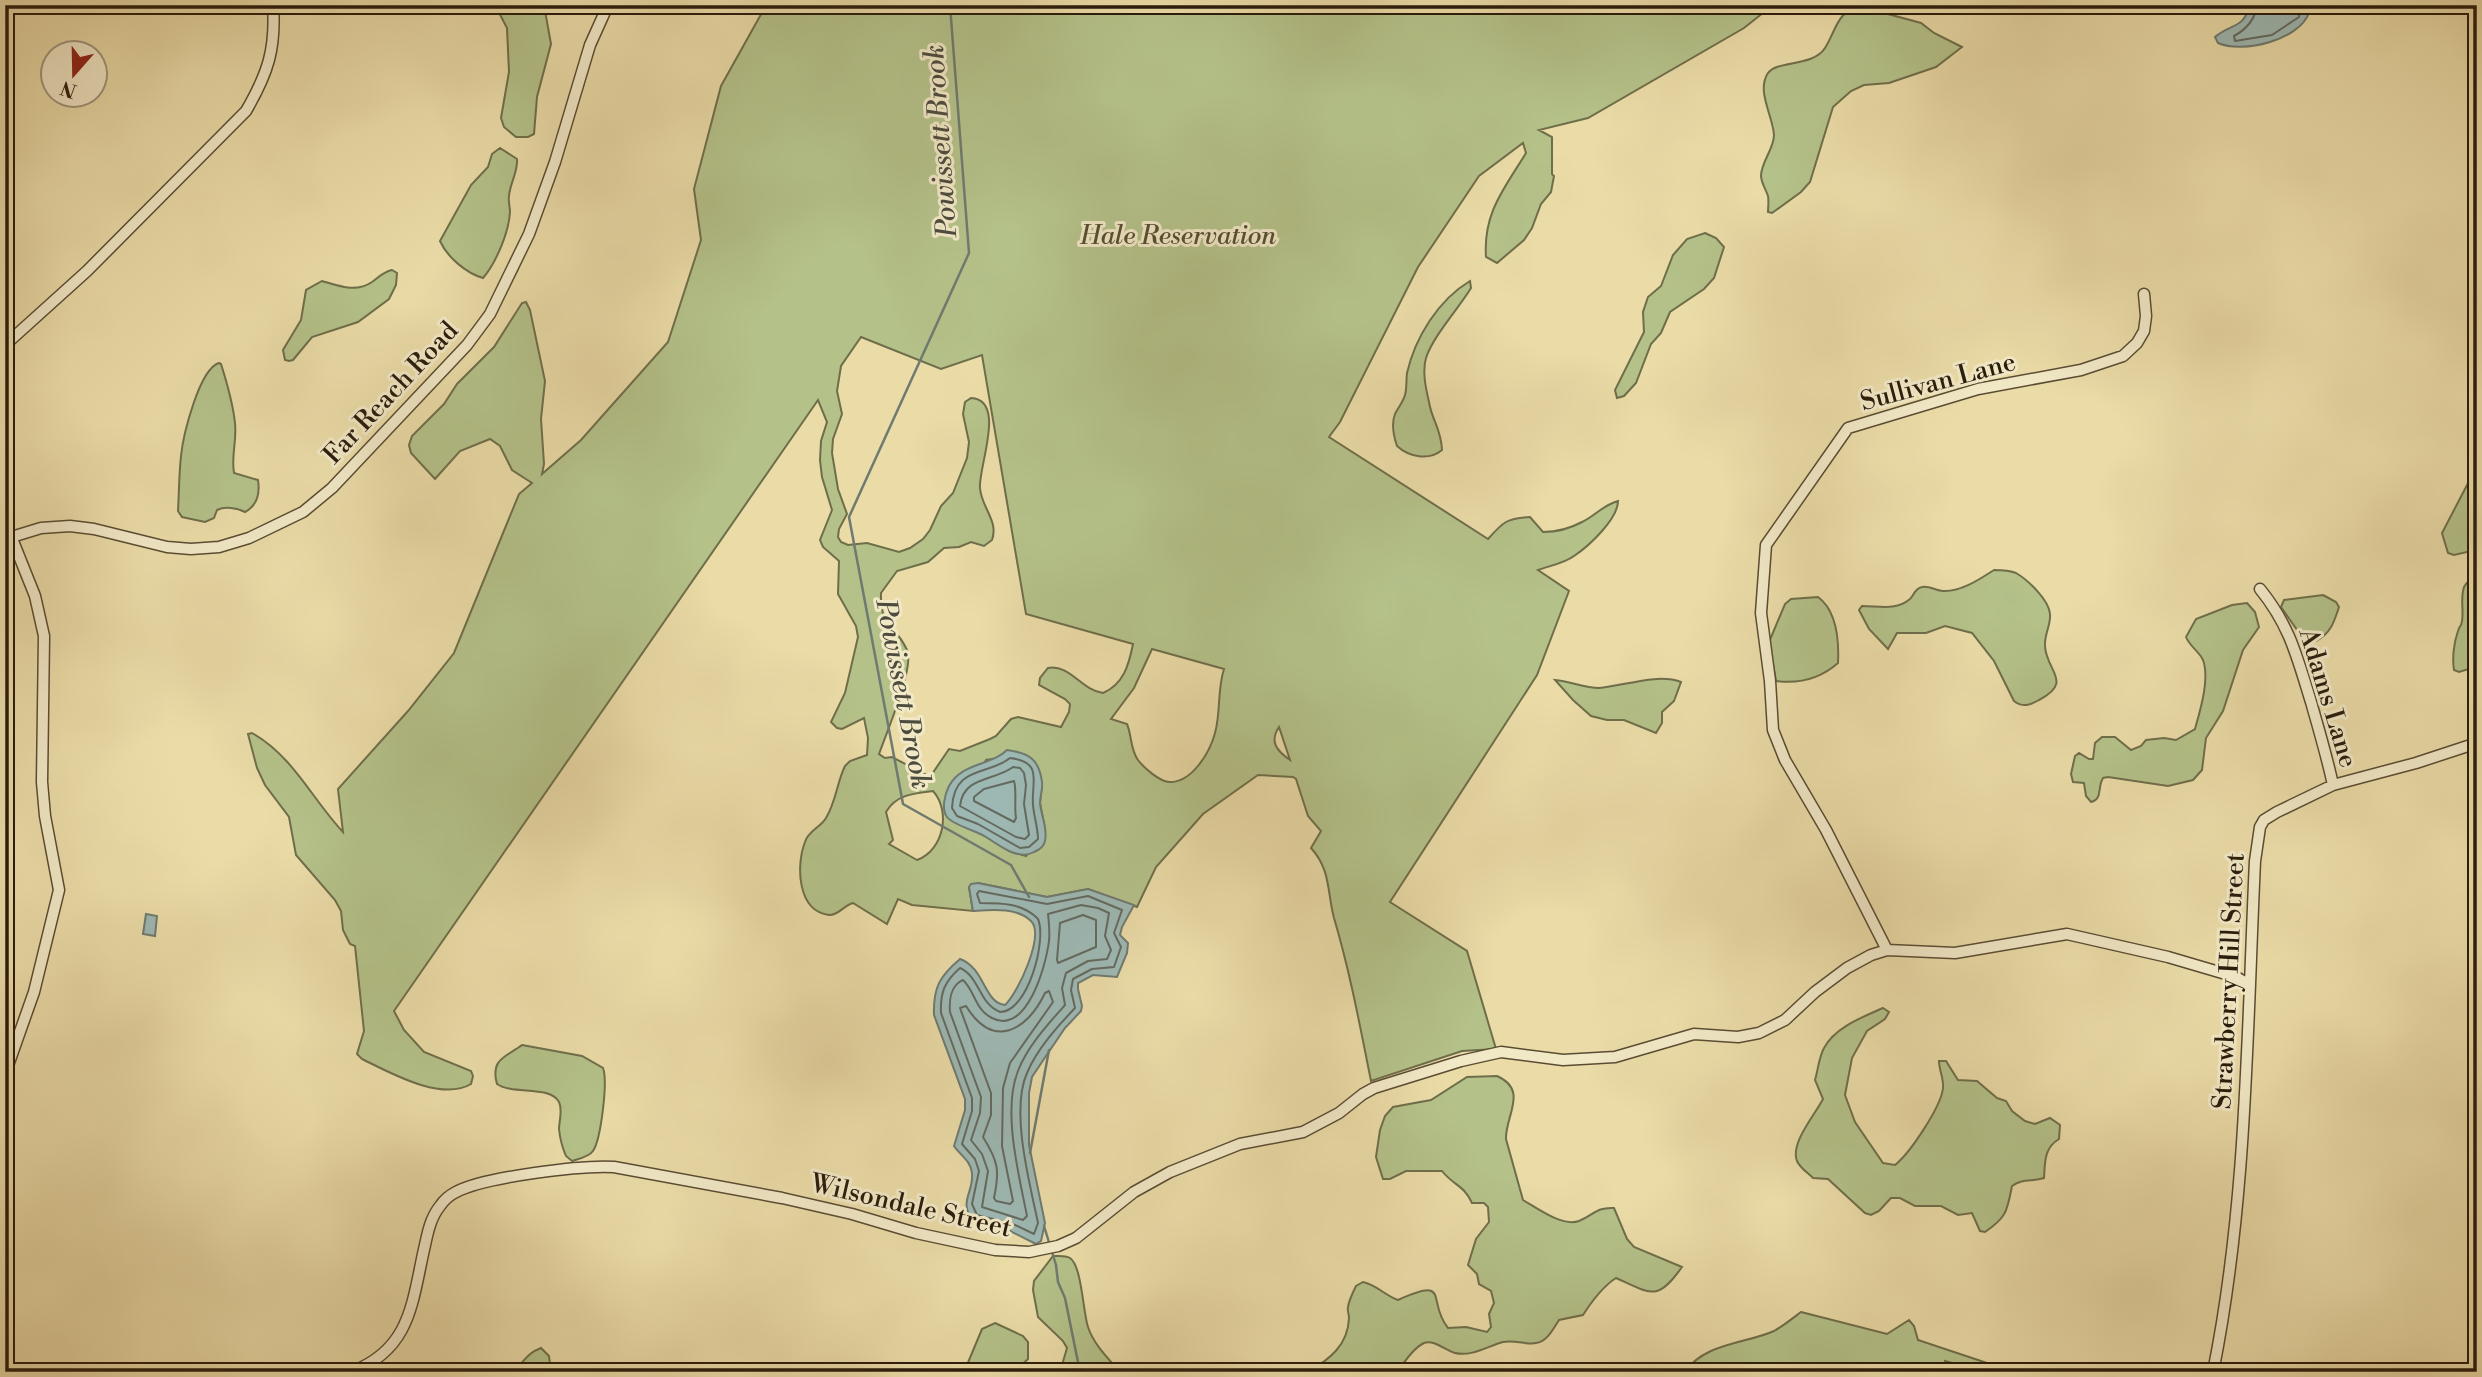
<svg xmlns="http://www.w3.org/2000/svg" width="2482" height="1377" viewBox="0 0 2482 1377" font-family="'Libre Bodoni',serif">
<rect width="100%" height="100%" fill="#eadba7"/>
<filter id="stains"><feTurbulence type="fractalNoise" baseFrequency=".00286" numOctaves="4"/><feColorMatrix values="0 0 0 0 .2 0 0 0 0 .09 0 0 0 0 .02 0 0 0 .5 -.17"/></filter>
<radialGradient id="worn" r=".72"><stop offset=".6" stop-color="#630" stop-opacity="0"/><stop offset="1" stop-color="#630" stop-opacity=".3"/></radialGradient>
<path fill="#b4c189" stroke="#6f6e4a" stroke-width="2" fill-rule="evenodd" d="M495 5H544L551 44 537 97 534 134 528 137H516L504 127 501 118 509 72 507 28Z
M763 5H1773L1744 28 1588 118 1539 130 1552 137V174L1554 176 1551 192 1541 204 1532 228 1524 240 1497 263 1486 257C1483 213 1504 189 1526 153L1523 143 1479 176 1418 267 1340 422 1329 437 1488 539C1503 522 1507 518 1530 517L1543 532C1556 532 1571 528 1582 522 1595 516 1603 505 1618 501 1618 519 1589 546 1574 556 1565 563 1549 566 1538 570L1569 591 1537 675 1390 902 1467 951 1496 1049 1462 1051 1371 1081C1360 1026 1350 972 1334 918 1327 892 1331 870 1311 848L1321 831 1308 816 1296 779 1293 777 1258 775 1203 814 1156 867 1137 907 1088 889 1047 897 978 883 969 887 973 911 912 905 898 899 887 924 853 903C844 905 838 916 829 915 797 911 796 865 805 842 808 831 821 827 826 818 836 802 837 782 845 766L850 761 867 755 868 738 864 718 842 729 837 728 831 722 845 693 858 637 856 626 838 594 839 561 823 547 820 540 832 510 822 477 820 460 821 441 827 422 818 400 394 1011 404 1030 424 1052 471 1071 473 1076 471 1084C441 1102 389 1072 362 1059L357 1054 364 1031 355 946 350 944 343 930 341 911 335 900 296 855 289 817 265 785 257 768 248 734 252 733C293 756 312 799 343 832L338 789 408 711 454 653 519 494 532 483 512 470 500 446 490 439 460 451 435 479 411 453 409 445 412 436 444 404 457 384 494 347 522 303 526 302 530 310 545 381 541 419 544 464 542 474 581 440 668 342 701 240 694 189 721 86 764 9ZM861 337 941 369 982 355 1026 614 1133 644C1129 664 1124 684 1103 693 1081 690 1070 664 1048 668L1040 678 1039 685 1065 699 1070 704 1069 712 1061 727 1018 717 1011 719 996 736 990 739 960 751 949 749 930 777 892 757 885 758 879 754C886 734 915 666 907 650 895 623 880 629 881 593L897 571 928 562 944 548 959 547 971 542 984 546 992 540C999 521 981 507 980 488 978 467 1007 400 971 398L965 402 963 414 969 442 967 458 953 493 941 506 930 530 923 539 910 548 899 552 867 543 848 545 841 542 838 537 839 529 847 514 838 489 832 453 833 439 842 414 837 391 841 366ZM1152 649 1224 669C1217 690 1221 712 1215 733 1210 752 1192 783 1169 782 1159 781 1144 768 1138 760 1130 749 1132 736 1127 724L1111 719 1134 688ZM1279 727 1290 760C1277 751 1269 742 1279 727ZM999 758 1042 785 1040 803 1045 829 1026 856 1009 851 975 830 954 822 986 760ZM933 791C951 811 944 850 917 860L889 844 893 840 886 812C896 794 916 793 933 791Z
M1862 7 1921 23 1934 33 1962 47 1936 67 1889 83 1864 85 1851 91 1833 107 1810 182 1801 192 1772 213 1768 212C1768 207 1769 202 1768 196 1766 190 1761 182 1761 176 1761 162 1774 149 1774 135 1773 116 1756 91 1768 73 1777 60 1813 67 1825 48 1836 31 1837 9 1862 7Z
M500 148 517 159C518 172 510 183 509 196 508 201 510 207 510 212 509 232 496 263 483 278 466 273 447 257 440 241L471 185 488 167 492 154Z
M1705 233 1716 238 1724 247 1714 278 1704 289 1670 312 1661 333 1651 344 1636 383 1624 396 1617 398 1615 390 1644 332 1643 312 1648 297 1661 286 1673 255 1687 239Z
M392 270 397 273 396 285 389 299 358 322 312 337 293 360 289 361 285 360 283 350 301 320 306 290 322 281C339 286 356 293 372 282 380 276 383 272 392 270Z
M1470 281 1471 288C1459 308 1433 336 1426 358 1422 372 1426 389 1429 402 1432 421 1441 428 1442 450 1429 461 1409 457 1397 446 1394 437 1391 424 1395 414 1398 408 1403 402 1405 395 1407 388 1406 381 1407 373 1415 338 1438 300 1470 281Z
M219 363 221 364C227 383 233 404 235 423 237 441 231 456 234 473L258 480C260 493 258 505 245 512 237 508 225 506 217 510L214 518 205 522 182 517 178 511C179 493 179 474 181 456 183 436 199 369 219 363Z
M2477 466V557L2471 551 2454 555 2448 553 2442 533Z
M1994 570C2002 570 2009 570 2016 573 2028 580 2049 600 2050 614 2051 625 2044 635 2045 646 2046 671 2074 682 2039 700 2030 705 2023 708 2014 701L1994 661 1972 633 1945 626 1926 633H1897L1888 649 1869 629 1859 610 1862 606C1879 606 1896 611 1910 599 1915 594 1914 589 1922 587 1929 585 1936 591 1943 591 1961 592 1980 579 1994 570Z
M2477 570V605L2473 624 2477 626 2476 653 2469 669 2459 672 2454 670C2452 658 2454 642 2458 631 2460 624 2461 628 2462 621 2464 610 2460 599 2464 587 2467 580 2474 579 2477 570Z
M2323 595 2336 602 2339 607C2334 622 2331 633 2316 641L2302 637 2281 607 2284 600Z
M1818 597C1837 611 1839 642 1838 663 1821 678 1799 684 1776 681L1769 642 1785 604 1791 599Z
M2247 603 2255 612 2259 627 2243 650 2223 711 2206 738 2202 770 2193 780 2168 786 2108 777 2103 778C2097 788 2103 799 2091 802L2086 796 2084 783 2073 782 2071 774 2075 756 2079 753 2089 759H2093L2095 743 2102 737H2115L2131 750 2141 746 2146 740 2164 738 2176 740 2195 729C2200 711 2210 679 2203 660 2199 651 2190 647 2186 637L2196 619 2232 605Z
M1555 680C1570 681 1584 688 1599 688 1624 686 1657 673 1681 682L1674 701 1662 712V723L1656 733 1624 720H1607L1591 716 1573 700Z
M1883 1008 1889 1012 1885 1019 1867 1031 1852 1058 1845 1095 1855 1122 1883 1163 1895 1165C1910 1153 1941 1107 1943 1088 1944 1079 1939 1070 1939 1061H1946L1958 1080 1977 1081 1997 1098 2006 1101 2012 1111 2025 1121 2035 1124 2050 1118 2060 1125 2059 1139C2044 1148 2045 1162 2044 1178 2032 1182 2023 1178 2012 1186 2007 1211 2007 1217 1985 1232L1980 1231 1972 1213 1958 1215 1941 1206H1915L1900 1198H1891L1879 1211 1871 1215 1865 1213 1828 1179 1813 1178C1808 1173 1800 1168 1797 1161 1790 1143 1815 1115 1823 1099L1815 1080C1818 1070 1819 1057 1824 1048 1835 1027 1863 1017 1883 1008Z
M522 1045 582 1056 603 1068C608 1081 601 1139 593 1151 589 1157 578 1159 572 1161L566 1156C562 1147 560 1139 559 1129 559 1121 563 1110 559 1102 550 1085 513 1095 497 1084 490 1059 506 1057 522 1045Z
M1497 1076C1529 1090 1505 1116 1506 1139L1523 1200C1537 1208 1562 1227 1579 1221 1594 1215 1596 1207 1614 1208L1627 1239 1634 1247 1682 1267C1657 1302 1652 1294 1616 1278 1602 1287 1592 1301 1583 1315L1559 1320C1553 1329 1547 1342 1536 1343 1527 1345 1516 1340 1503 1342 1488 1346 1472 1357 1455 1353 1446 1351 1434 1339 1424 1343 1414 1348 1404 1362 1398 1372H1308C1330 1359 1348 1345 1349 1318 1349 1313 1347 1311 1348 1307 1349 1300 1353 1292 1356 1286L1363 1282C1377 1285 1384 1295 1398 1300 1452 1276 1426 1301 1448 1328L1466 1327 1487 1332 1491 1327 1489 1314 1494 1303 1491 1291 1479 1284 1477 1274 1468 1265 1476 1239 1489 1222 1488 1207 1484 1203H1472C1464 1185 1454 1186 1442 1171H1406L1390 1179H1383L1376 1157 1380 1130 1385 1116 1393 1107 1431 1100 1467 1077Z
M1053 1256C1058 1256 1065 1255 1070 1258 1082 1266 1083 1313 1088 1327 1094 1345 1108 1358 1120 1372H1060L1067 1348 1063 1341 1038 1317 1033 1290 1034 1281Z
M1801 1312 1887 1334 1909 1320 1914 1326 1918 1340 1990 1364 2024 1372H1984L1945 1361 1942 1372H1686C1701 1344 1748 1343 1774 1331 1783 1326 1793 1318 1801 1312Z
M995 1323 1023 1336 1028 1342V1359L1014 1372H964L982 1329Z
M541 1348 549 1356 551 1372H511C525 1363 525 1354 541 1348Z"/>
<path fill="#9db8b3" stroke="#6f7a70" stroke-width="2" d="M2250 5H2304L2309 13C2299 40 2243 54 2218 43L2215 37C2231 23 2243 30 2250 5Z
M1007 750C1029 753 1039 759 1042 782 1043 789 1040 796 1040 803 1041 816 1048 828 1045 841 1044 846 1039 850 1034 852 1018 861 999 845 986 837 977 831 953 825 947 817 941 809 945 794 949 786 962 762 991 766 1007 750Z
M978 883 1047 897 1088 889 1134 905 1122 927 1120 935 1128 943 1127 953 1117 977 1093 975 1078 983V989L1082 1006 1081 1011 1065 1028 1044 1059 1032 1077 1029 1093V1145L1045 1223 1041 1241 1036 1244 1010 1231 973 1221C958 1201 974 1193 972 1173 971 1161 960 1155 954 1146L965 1110V1099L934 1015C933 987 940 976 960 959 985 968 984 1003 1005 1005 1018 993 1045 935 1031 921 1017 907 990 910 973 911L969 887 971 884Z
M146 914 157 916 155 936 143 934Z"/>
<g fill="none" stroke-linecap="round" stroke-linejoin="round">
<path stroke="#646a60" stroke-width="2" d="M2257 5C2255 20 2247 29 2234 36L2235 41 2272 35 2299 17 2300 5
M1010 758C1044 762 1031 782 1033 805 1034 817 1038 828 1038 839L1029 847 1020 848 978 824 957 816 952 808C954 765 988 776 1010 758Z
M1013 767 1020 768 1024 773 1026 785 1024 804 1029 835 1025 839 1016 837 960 806C963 776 995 781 1013 767Z
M1014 781C1017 790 1014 807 1016 818L1014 822 974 801V797L984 789Z
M979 891 1047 904 1088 896 1122 910 1114 933 1121 947 1114 967 1092 969 1073 979 1071 990 1075 1008C1057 1027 1037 1049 1027 1073 1010 1111 1030 1184 1038 1223L1034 1234 1013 1224 977 1215 972 1204 979 1171 975 1159 962 1144 972 1111V1098L941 1013C940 992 945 981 960 968 980 977 979 1004 1000 1012 1028 1012 1047 940 1038 919 1023 903 1001 903 980 903L977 894Z
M1081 905 1098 908 1109 913 1105 936 1111 950 1107 959 1088 961 1066 973 1062 988 1065 1005C1048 1024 1027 1047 1018 1071 1002 1111 1019 1175 1027 1216L1023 1220 982 1207 988 1171 982 1154 971 1140 980 1113 981 1097 950 1012C949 1000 951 985 963 980 975 991 975 1010 992 1018 1027 1036 1046 965 1049 941 1050 932 1049 923 1048 914Z
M1083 915 1096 920V947L1058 963 1057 960 1060 923Z
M1049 991 1053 1002 1010 1063 1003 1088 1002 1146 1013 1201 1010 1204 996 1201 994 1198C1000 1170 998 1161 983 1137L991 1115V1093L960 1008 966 1006C993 1050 1027 1031 1045 993Z"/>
<path stroke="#6f7a70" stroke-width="2.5" d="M950 5 969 253 849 517 903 804 1011 865 1029 897
M1030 1153 1049 1050
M1044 1226 1056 1265 1058 1282 1065 1298 1080 1372"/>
<g stroke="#5a4c33" stroke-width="13">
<path id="minor" d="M5 345 87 271 246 111C268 73 276 49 273 5
M5 539 41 528 70 526 94 529 167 547 191 549 219 547 249 538 303 512 332 488 467 345 490 314 529 234 555 162 590 45 608 5
M2260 589C2290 626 2297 657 2311 702 2319 730 2327 757 2333 785
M1887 950 1826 830 1785 760 1773 730 1770 681 1761 613 1766 545 1848 428 1978 389 2081 370 2123 356 2137 343 2144 331 2146 316 2144 294
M5 1074 34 992 59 890 45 816 42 782 44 636 35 596 11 536
M351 1372C412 1349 412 1301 425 1245 428 1231 431 1217 440 1206 444 1200 450 1195 456 1192 484 1177 582 1165 614 1167L782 1198 852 1214 916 1233 995 1250 1029 1252 1058 1246 1076 1238 1134 1192 1170 1172 1240 1144 1303 1132 1339 1113 1363 1094 1374 1088 1461 1061 1501 1052 1563 1060 1615 1057 1694 1034 1738 1037 1759 1033 1785 1020 1815 992 1847 968 1871 955 1887 950 1955 953 2067 934 2168 957 2236 977 2250 985
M2213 1372C2247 1204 2247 1031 2255 861L2260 827 2264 820 2277 812 2333 785 2416 763 2477 743"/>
</g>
<use href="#minor" stroke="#f1e8c6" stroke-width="10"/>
</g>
<g text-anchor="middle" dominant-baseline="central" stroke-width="6" stroke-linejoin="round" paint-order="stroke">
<g font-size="26" font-style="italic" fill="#534e32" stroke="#f1e8c6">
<text x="1178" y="236">Hale Reservation</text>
</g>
<g font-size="26" fill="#2a1c0c" stroke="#f1e8c6">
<text transform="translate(1938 382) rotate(-15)">Sullivan Lane</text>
<text transform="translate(391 393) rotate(-47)">Far Reach Road</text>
<text transform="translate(2328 698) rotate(73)">Adams Lane</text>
<text transform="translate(2229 981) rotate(-87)">Strawberry Hill Street</text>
<text transform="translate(911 1206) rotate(13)">Wilsondale Street</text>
</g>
<g font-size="28" font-style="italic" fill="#4c4b3e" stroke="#f1e8c6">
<text transform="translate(941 141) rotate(-94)">Powissett Brook</text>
<text transform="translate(903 694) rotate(79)">Powissett Brook</text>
</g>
</g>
<rect width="2482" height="1377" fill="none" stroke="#eadba7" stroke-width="28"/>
<rect x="7" y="7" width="2468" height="1363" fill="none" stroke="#2a1c0c" stroke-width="3.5"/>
<rect x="14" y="14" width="2454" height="1349" fill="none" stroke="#2a1c0c" stroke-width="2"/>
<g transform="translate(74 74) rotate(200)"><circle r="33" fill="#f1e8c6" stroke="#a1967c" stroke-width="2"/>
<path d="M0-5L12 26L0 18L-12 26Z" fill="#8f2418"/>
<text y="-10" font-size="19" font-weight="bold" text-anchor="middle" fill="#2a1c0c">N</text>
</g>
<rect width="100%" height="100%" filter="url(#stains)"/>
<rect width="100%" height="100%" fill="url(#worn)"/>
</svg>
